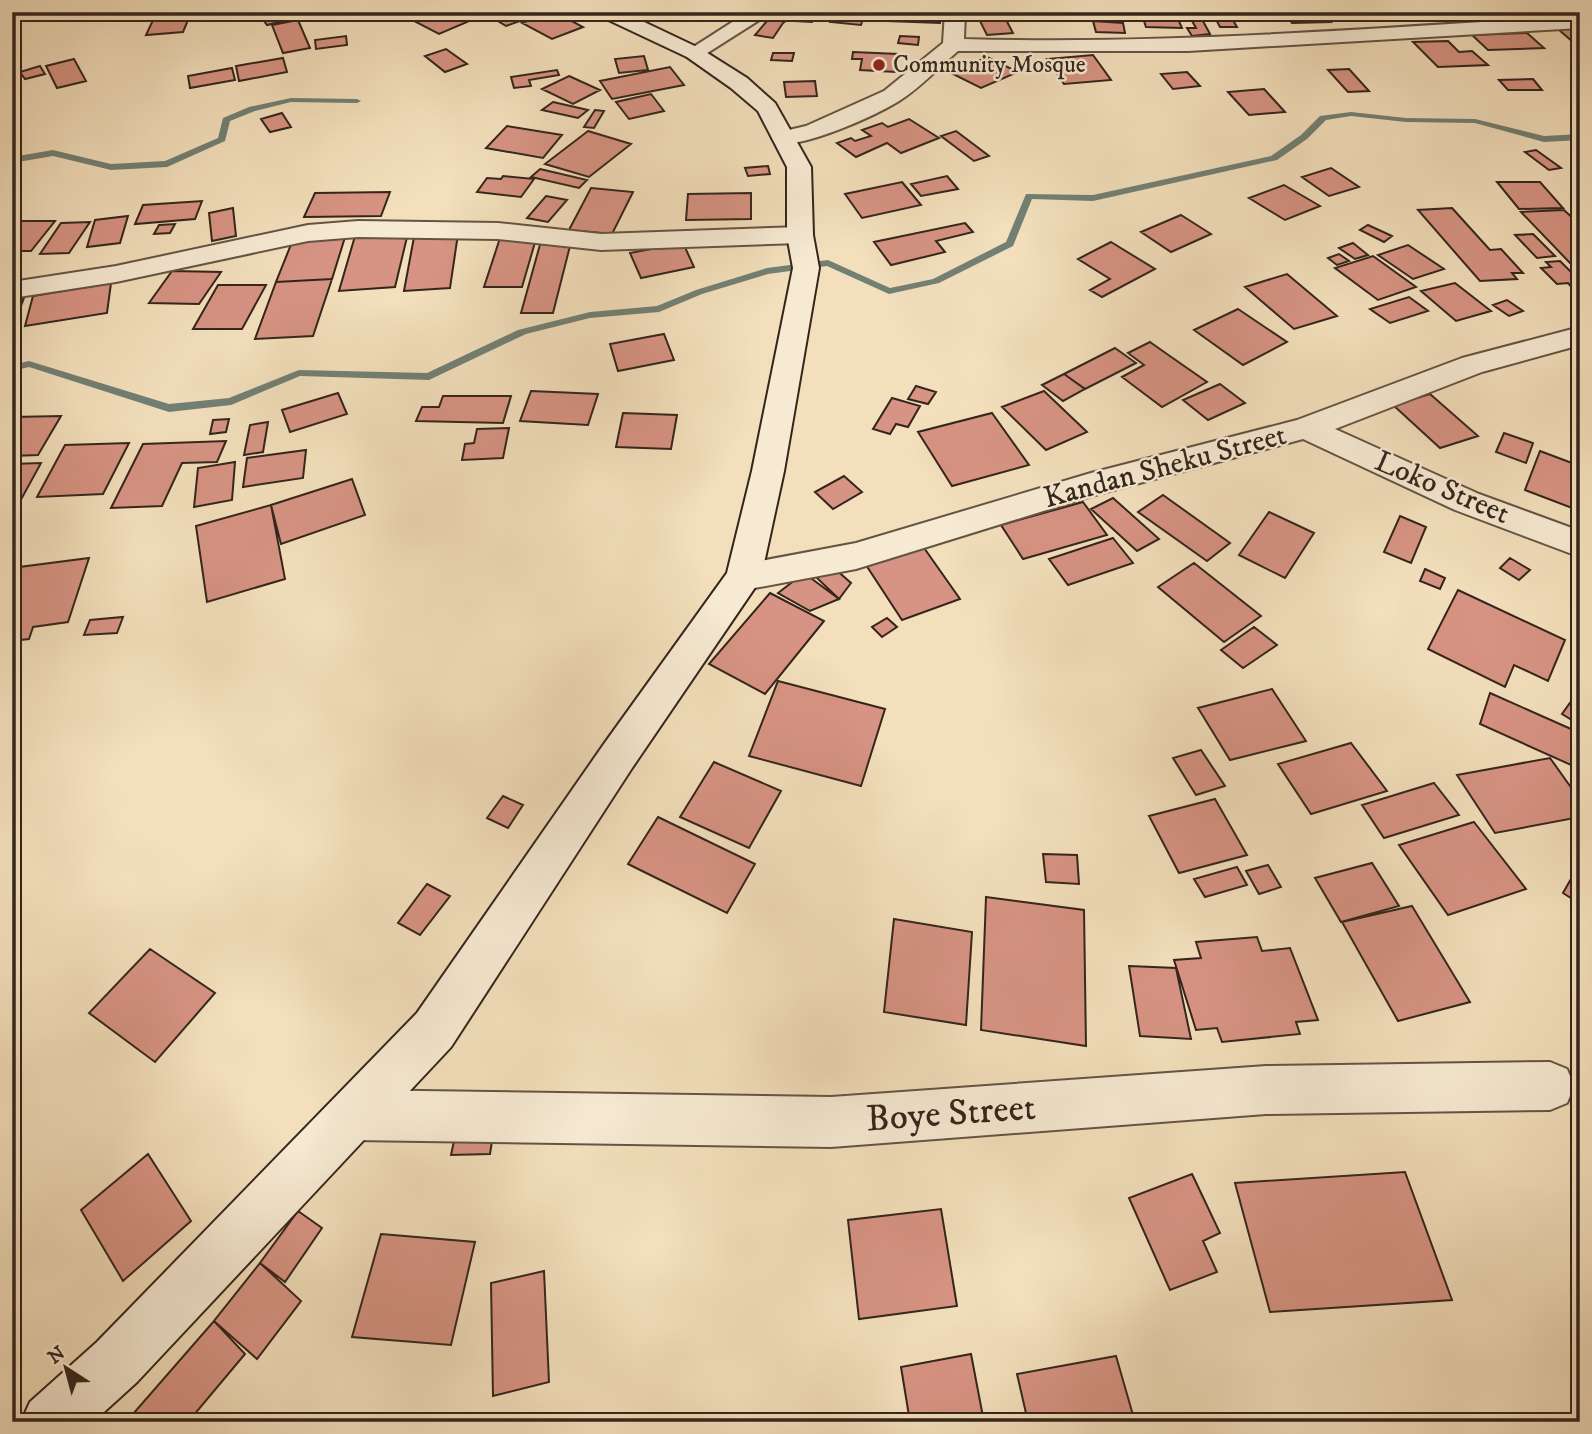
<svg xmlns="http://www.w3.org/2000/svg" width="1592" height="1434" viewBox="0 0 1592 1434" font-family="'IM FELL DW Pica',serif">
<rect width="100%" height="100%" fill="#f3dfbc"/>
<filter id="stains"><feTurbulence type="fractalNoise" baseFrequency=".00286" numOctaves="4"/><feColorMatrix values="0 0 0 0 .2 0 0 0 0 .09 0 0 0 0 .02 0 0 0 .5 -.17"/></filter>
<radialGradient id="worn" r=".72"><stop offset=".6" stop-color="#630" stop-opacity="0"/><stop offset="1" stop-color="#630" stop-opacity=".3"/></radialGradient>
<g fill="none" stroke-linecap="round" stroke-linejoin="round">
<path fill="#728074" fill-rule="evenodd" d="M291 98 357 99 361 101 357 103 291 102 255 111 230 121 225 141 167 167 111 170 53 156 12 163V157L53 150 111 164 165 161 218 138 223 118 249 107Z
M1351 112 1406 118 1475 119 1544 136 1580 134V140L1544 142 1475 123 1406 122 1351 116 1326 120 1307 139 1277 160 1093 201 1032 199 1013 246 939 283 889 294 827 266 768 274 702 294 659 312 590 318 526 334 429 380 300 376 231 405 169 412 29 367 12 371V365L29 361 169 404 229 398 299 370 427 373 518 330 590 312 657 306 696 290 767 268 828 260 890 288 933 279 1006 242 1026 194 1093 195 1271 156 1301 135 1320 116Z"/>
</g>
<path fill="#d79383" stroke="#34251c" stroke-width="2" d="M286 12H320L267 25 262 18Z
M433 12H445L467 22 439 34 412 20Z
M483 12H532L537 15 506 26Z
M551 12H555L583 27 552 39 522 23Z
M778 12 796 14 783 23 773 38 755 35 767 21Z
M799 12H831L829 21 813 20 812 22 796 21Z
M834 12H865L861 25 830 22Z
M887 12H940V23L887 21Z
M1141 12H1175L1182 28 1146 27Z
M1187 12H1198L1210 34 1192 36 1187 28H1196Z
M1212 12H1228L1237 27H1220Z
M1284 12H1323L1331 22 1292 23Z
M1332 12H1353L1359 19 1339 20Z
M1377 12H1408L1414 21 1382 20Z
M1425 12H1458L1464 18 1432 19Z
M1003 14 1013 33 987 35 977 15Z
M190 15 183 32 146 35 154 18Z
M298 20 310 48 283 53 272 25Z
M1093 21 1123 23 1125 33 1096 32Z
M1580 23V48L1552 24Z
M1527 33 1544 48 1488 50 1472 35Z
M346 36 347 45 316 49 315 40Z
M900 36 919 37 918 45 898 43Z
M1448 41 1459 52 1472 51 1488 65 1438 67 1413 42Z
M446 49 467 64 445 72 425 56Z
M853 52 898 54 896 72 860 70 862 59H852Z
M773 53H794L792 61 771 60Z
M1093 55 1111 80 1064 84 1047 59Z
M644 56 648 70 619 73 615 59Z
M987 57 1018 72 981 88 951 73Z
M283 58 287 72 239 81 236 66Z
M74 59 86 81 57 88 46 66Z
M40 66 45 74 25 79 20 72Z
M670 67 684 85 612 99 600 81Z
M232 68 235 80 190 88 188 76Z
M1349 69 1369 91 1348 92 1328 70Z
M557 70 559 75 529 80 531 86 514 88 511 77Z
M1187 72 1200 86 1173 89 1161 74Z
M569 76 600 90 573 104 542 89Z
M1533 79 1542 90H1508L1499 80Z
M815 81 817 96 786 97 784 82Z
M1264 89 1285 112 1249 115 1228 92Z
M651 94 664 111 629 119 616 102Z
M553 102 588 110 578 118 542 110Z
M595 110 604 111 594 128 584 127Z
M282 113 291 127 270 132 261 119Z
M909 119 939 138 901 153 887 143 856 157 837 143 851 138 855 141 871 136 862 130 882 123 888 127Z
M507 126 562 135 543 158 486 148Z
M588 131 631 144 589 177 545 164Z
M956 131 989 156 974 161 941 136Z
M1536 150 1561 168 1549 170 1525 152Z
M768 166 770 174 748 176 745 168Z
M1331 168 1359 187 1329 196 1302 177Z
M540 169 587 180 579 188 531 177Z
M503 176 534 179 521 197 477 192 487 178 501 179Z
M947 176 958 189 921 196 911 184Z
M902 182 921 205 862 218 845 194Z
M1497 182H1540L1563 208 1519 209Z
M1284 185 1320 206 1285 220 1249 198Z
M591 188 633 192 612 234 569 230Z
M390 192 381 216 304 217 315 193Z
M751 193V219L686 220 688 194Z
M546 196 567 200 548 222 527 218Z
M202 201 195 219 135 224 143 205Z
M233 208 236 236 212 241 209 213Z
M1452 208 1490 250 1501 249 1523 273H1512L1517 279 1480 281 1418 210Z
M1564 210 1580 225V263H1570L1521 212Z
M1181 215 1211 234 1171 252 1141 232Z
M128 216 120 243 87 247 95 220Z
M12 221H55L31 251H12Z
M90 222 69 253 40 254 61 223Z
M965 223 973 232 936 241 945 252 891 265 874 242Z
M175 224 170 233 154 234 159 225Z
M1368 225 1392 236 1384 242 1360 230Z
M408 233 395 287 339 291 355 236Z
M346 234 332 279 276 282 294 237Z
M458 234 450 288 404 291 414 237Z
M1533 234 1555 256 1537 258 1515 235Z
M500 238 536 239 522 287H484Z
M541 241 571 242 553 313H521Z
M1111 242 1155 269 1102 297 1090 290 1110 279 1078 259Z
M683 243 694 267 641 278 630 253Z
M1353 243 1368 255 1355 259 1339 248Z
M1408 245 1444 269 1413 279 1378 255Z
M1339 254 1349 261 1337 265 1328 258Z
M1373 256 1416 287 1378 300 1335 268Z
M1560 261 1580 281V289L1574 290 1568 283 1557 284 1541 268 1551 267 1546 262Z
M172 271 221 272 199 304 149 303Z
M1287 274 1337 316 1294 329 1245 287Z
M332 279 313 336 255 339 276 282Z
M111 283 107 313 25 326 33 296Z
M1455 283 1491 311 1456 321 1421 291Z
M218 285H266L242 329H193Z
M1409 297 1428 311 1390 323 1370 309Z
M24 298 13 327H12V300Z
M1507 300 1523 311 1509 316 1493 305Z
M1238 309 1287 342 1243 365 1194 330Z
M664 334 674 360 618 371 610 344Z
M1150 342 1167 354 1207 382 1162 407 1122 377 1144 365 1128 353Z
M1115 348 1136 363 1085 389 1064 374Z
M1064 374 1085 389 1063 401 1042 385Z
M1220 384 1245 403 1208 420 1183 400Z
M916 386 936 392 928 404 908 399Z
M531 391 598 394 588 425 520 421Z
M1044 391 1087 432 1046 450 1002 407Z
M338 393 347 414 290 432 282 410Z
M1430 394 1478 436 1440 448 1393 405Z
M443 396H511L503 423 416 421 422 407H439Z
M892 398 920 406 908 427 896 424 890 434 873 429Z
M623 413 677 415 671 449 616 447Z
M992 413 1029 465 952 486 918 432Z
M61 416 38 455 12 456V417Z
M229 419 226 432 210 434 213 420Z
M268 422 263 452 244 455 250 425Z
M509 428 503 458 462 460 465 444 474 443 477 429Z
M1504 433 1533 443 1526 463 1496 452Z
M226 441 217 462 182 463 162 506 111 508 143 444Z
M129 443 103 494 37 497 65 445Z
M306 450 303 478 243 487 247 458Z
M1540 451 1580 466V511L1525 490Z
M235 462 232 500 194 507 198 468Z
M41 463 12 516V464Z
M844 476 862 492 833 509 815 492Z
M352 479 365 515 281 544 271 505Z
M1163 495 1230 543 1207 561 1138 512Z
M1113 498 1159 539 1137 551 1091 509Z
M1083 502 1107 535 1023 559 1001 525Z
M271 505 285 579 207 602 196 526Z
M1269 512 1314 533 1285 578 1239 555Z
M1400 516 1426 527 1411 563 1384 552Z
M1113 538 1133 563 1068 585 1049 559Z
M922 545 960 599 902 620 866 565Z
M89 558 68 622 33 627 29 639 12 641V568Z
M1510 558 1530 570 1519 580 1500 568Z
M1194 563 1261 616 1224 642 1158 587Z
M834 568 851 583 839 599 817 578Z
M1425 569 1445 578 1440 589 1420 581Z
M804 573 839 599 810 611 778 593Z
M1458 590 1565 640 1548 681 1514 665 1505 687 1428 649Z
M770 593 824 621 765 694 709 664Z
M123 617 117 633 84 635 90 620Z
M887 618 897 627 882 637 872 627Z
M1254 627 1277 645 1243 668 1221 650Z
M778 681 885 709 861 786 749 756Z
M1272 689 1306 741 1230 760 1198 708Z
M1490 693 1580 733V769L1480 724Z
M1577 693 1580 695V725L1562 714Z
M1351 743 1387 791 1311 814 1278 764Z
M1201 750 1225 786 1196 795 1173 758Z
M1550 758 1580 800V817L1495 833 1457 775Z
M714 762 781 791 749 848 680 817Z
M1434 783 1459 815 1384 838 1362 805Z
M503 796 523 805 508 828 487 818Z
M1215 799 1247 855 1179 873 1149 816Z
M658 817 755 864 727 913 628 864Z
M1474 822 1526 889 1448 915 1399 845Z
M1043 854 1077 855 1079 884 1046 882Z
M1372 863 1399 906 1341 922 1315 878Z
M1580 863V904L1563 893Z
M1268 865 1281 887 1259 894 1246 871Z
M1237 867 1247 885 1205 897 1194 879Z
M427 884 450 896 420 935 398 923Z
M986 897 1084 910 1086 1046 981 1030Z
M1412 906 1470 1002 1398 1021 1342 922Z
M894 919 972 932 966 1025 884 1012Z
M1257 937 1262 951 1290 948 1318 1020 1296 1022 1300 1034 1222 1042 1217 1028 1196 1030 1174 960 1201 958 1196 942Z
M150 949 215 993 155 1062 89 1013Z
M1129 966 1176 968 1191 1039 1140 1036Z
M458 1122H495L490 1154 451 1155Z
M148 1154 191 1221 123 1281 81 1210Z
M1405 1172 1452 1300 1270 1312 1235 1183Z
M1192 1174 1220 1233 1203 1241 1217 1272 1170 1290 1129 1198Z
M941 1209 957 1306 859 1319 848 1220Z
M298 1211 322 1228 285 1282 260 1263Z
M381 1234 475 1242 451 1345 352 1337Z
M260 1263 301 1301 257 1359 214 1321Z
M544 1271 549 1382 493 1396 491 1283Z
M214 1321 245 1354 188 1422H126Z
M971 1354 984 1422H910L901 1367Z
M1116 1356 1135 1422H1028L1017 1374Z
M1460 1415H1511L1513 1422H1462Z"/>
<g fill="none" stroke-linecap="round" stroke-linejoin="round">
<g stroke="#645444" stroke-width="4">
<path id="street" d="M748 12H772L701 57H687L684 53Z
M945 12H965L964 39C1169 45 1374 28 1580 16V28L1188 51H958C939 67 920 88 899 101 875 116 802 149 776 143L772 138 776 133 806 126 884 91 943 43Z
M358 221 498 223 601 234 800 227 809 230 813 235 809 240 800 243 601 250 498 239 358 237 308 241 116 282 12 298V282L116 266 308 225Z
M1580 327V345L1482 372 1335 429 1479 494 1580 531V557L1455 510 1303 439 1095 495 856 569 744 590 732 586 727 577 732 568 744 564 856 543 1091 473 1297 420 1462 358Z
M1550 1062 1567 1069 1574 1086 1567 1103 1550 1110 1266 1114 831 1147 352 1140 335 1132 327 1115 335 1098 352 1090 831 1097 1266 1066Z"/>
</g>
<g stroke="#34251c" stroke-width="4">
<path id="secondary" d="M597 12H623L701 49 747 78 775 103 811 167 813 235 819 268 784 471 761 577 756 586 632 768 451 1047 137 1382 93 1422H21L30 1402 97 1342 417 1013 604 744 727 573 752 471 793 268 787 235V167L758 111 731 88 687 57 600 16Z"/>
</g>
<use href="#street" fill="#f7ead3" fill-rule="evenodd"/>
<use href="#secondary" fill="#f7ead3" fill-rule="evenodd"/>
</g>
<circle fill="#8f2418" stroke="#f7ead3" stroke-width="2.5" cx="879" cy="65" r="7"/>
<g text-anchor="middle" dominant-baseline="central" stroke-width="5" stroke-linejoin="round" paint-order="stroke">
<g font-size="24" fill="#34251c" stroke="#f7ead3" text-anchor="start">
<text x="893" y="65">Community Mosque</text>
</g>
<g font-size="30" fill="#34251c" stroke="#f7ead3">
<text transform="translate(1165 467) rotate(-15)">Kandan Sheku Street</text>
<text transform="translate(1442 488) rotate(23)">Loko Street</text>
</g>
<g font-size="37" fill="#34251c" stroke="#f7ead3">
<text transform="translate(951 1114) rotate(-4)">Boye Street</text>
</g>
</g>
<rect width="1592" height="1434" fill="none" stroke="#f3dfbc" stroke-width="42"/>
<rect x="14" y="14" width="1564" height="1406" fill="none" stroke="#34251c" stroke-width="3.5"/>
<rect x="21" y="21" width="1550" height="1392" fill="none" stroke="#34251c" stroke-width="2"/>
<g transform="translate(66 1368) rotate(324)" stroke="#f7ead3" stroke-width="5" paint-order="stroke">
<path d="M0-5L12 26L0 18L-12 26Z" fill="#34251c"/>
<text y="-10" font-size="19" font-weight="bold" text-anchor="middle" fill="#34251c">N</text>
</g>
<rect width="100%" height="100%" filter="url(#stains)"/>
<rect width="100%" height="100%" fill="url(#worn)"/>
</svg>
